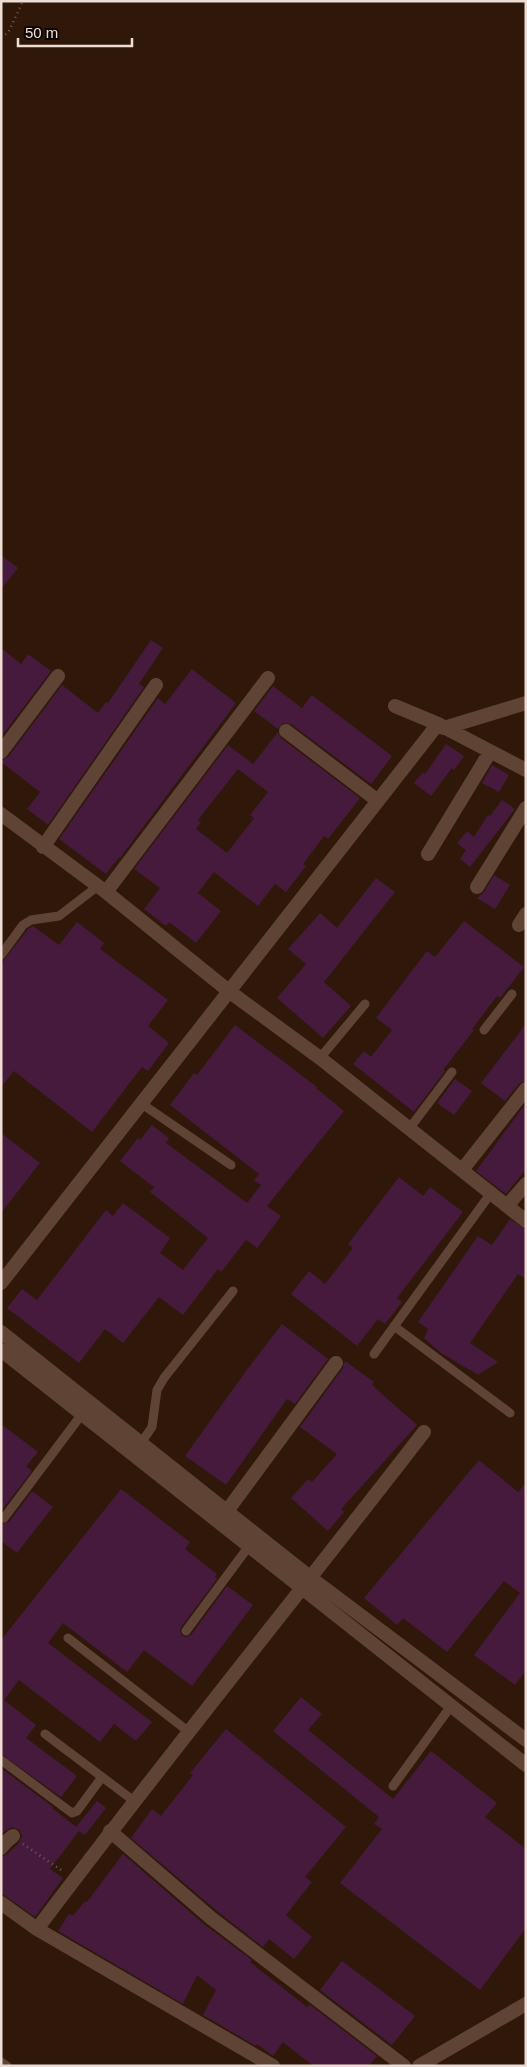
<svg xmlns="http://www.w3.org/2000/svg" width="527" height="2067" viewBox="0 0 527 2067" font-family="Arial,sans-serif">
<rect width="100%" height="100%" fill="#2f180a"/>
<path fill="#461a3c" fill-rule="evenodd" d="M1 555 18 568 1 589Z
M151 640 163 648 139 684 144 687 48 825 27 809 40 792 1 762V761L8 757 62 685 98 713 106 702 108 703Z
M1 648 21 664 28 654 51 671 1 737Z
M192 669 236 703 120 858 119 857 106 874 59 839 158 698 165 704Z
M273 686 302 708 312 695 392 756 371 784 291 724 283 723 278 729 254 711Z
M278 732 281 738 360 798 328 839 324 836 303 864 306 866 286 892 275 884 258 906 214 872 198 893 221 911 196 943 169 922 166 926 144 909 160 888 134 869 228 745 253 764ZM238 769 268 792 250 815 254 818 227 853 196 829 201 822 198 820Z
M446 744 464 756 454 770 452 768 431 796 414 783 423 772 425 774Z
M492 765 509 775 499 792 482 783Z
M502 800 515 809 470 867 460 859 466 850 457 843 467 831 474 837 488 815 490 816Z
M494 875 510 885 495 909 477 898 484 892Z
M376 878 395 892 324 982 351 1006 323 1038 277 998 306 964 288 949 320 913 337 928Z
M464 921 524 967 500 998 497 996 472 1029 474 1030 443 1070 445 1071 414 1112 353 1064 364 1051 371 1057 392 1030 376 1018 427 951 435 957Z
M77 922 104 943 100 949 168 1000 148 1026 169 1043 148 1071 142 1067 92 1132 14 1071 1 1087V964L28 929 33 926 59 945Z
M526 1024V1080L519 1084 505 1101 481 1083Z
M235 1025 317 1087 316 1088 344 1111 267 1206 281 1216 257 1248 246 1240 221 1272 218 1269 183 1315 159 1297 123 1343 105 1329 79 1363 7 1308 22 1289 37 1300 106 1210 113 1216 123 1203 170 1238 160 1253 183 1270 208 1238 150 1192 154 1187 120 1161 138 1138 140 1140 152 1125 169 1138 166 1143 247 1203 261 1185 254 1180 259 1174 170 1105 194 1073 197 1075Z
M455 1079 472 1091 454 1115 437 1103Z
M526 1103V1169L506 1194 476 1171Z
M1 1133 40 1163 1 1213Z
M399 1177 423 1196 430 1187 463 1212 397 1298 402 1302 385 1324 378 1319 357 1346 291 1294 309 1271 325 1284 353 1248 348 1244Z
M510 1219 526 1230V1279L518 1274 470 1343 498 1362 478 1375 441 1353 424 1338 428 1329 418 1322 478 1236 492 1245Z
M282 1324 328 1359 295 1404 287 1399 226 1485 185 1456 246 1371Z
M345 1361 374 1382 372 1385 417 1425 341 1509 344 1512 328 1531 291 1498 308 1479 312 1482 337 1454 300 1427 343 1368Z
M1 1424 38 1452 26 1466 32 1471 1 1511Z
M479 1460 518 1492 526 1483V1670L515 1685 474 1655 520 1593 504 1581 447 1652 403 1618 397 1625 364 1598Z
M121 1489 190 1542 185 1549 217 1574 215 1577 217 1579 181 1627 180 1631 182 1636 186 1637 191 1635 227 1586 253 1605 192 1686 144 1650 127 1672 63 1623 48 1643 152 1722 136 1741 114 1724 100 1742 19 1680 4 1700 36 1725 26 1738 77 1776 61 1797 1 1754V1640Z
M32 1491 53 1507 17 1553 1 1541V1523L9 1522Z
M301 1697 322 1714 308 1730 393 1799 431 1751 497 1803 485 1817 526 1849V1928L480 1990 340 1883 382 1829 374 1824 379 1817 273 1731Z
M226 1729 346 1827 305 1877 312 1882 286 1915 312 1937 294 1959 269 1939 263 1947 217 1911 131 1838 152 1809 161 1816 193 1775 190 1773Z
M1 1768 53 1807 52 1808 76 1827 97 1801 106 1808 85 1835 79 1831 50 1869 63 1878 35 1917 1 1893V1857L7 1854 19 1843 22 1835 19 1830 12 1827 1 1834Z
M123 1854 205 1925 252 1960 250 1962 307 2007 309 2004 377 2056 369 2066H313L283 2042 273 2056 257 2044 256 2046 203 2015 216 1990 197 1975 183 2004 58 1931 69 1914 73 1916 85 1901 87 1902Z
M342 1961 415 2016 392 2045 320 1990Z"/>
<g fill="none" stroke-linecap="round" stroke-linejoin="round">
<path stroke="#705b4f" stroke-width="2.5" stroke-dasharray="1 4" stroke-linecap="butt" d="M1 37 8 33 23 1
M23 1844 64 1872"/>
<path stroke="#5f4436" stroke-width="9" d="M1 955 23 925 31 920 59 916 98 886
M484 1030 512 994
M320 1058 365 1004
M142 1104 231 1165
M409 1129 452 1072
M394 1326 510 1413
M374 1354 491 1193
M141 1443 152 1427 157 1390 164 1378 233 1291
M4 1518 82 1414
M186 1631 249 1546
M68 1638 189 1732
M45 1734 134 1801
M1 1760 72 1813 77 1811 102 1777
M393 1786 451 1706
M1 2062 7 2066"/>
<path stroke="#5f4436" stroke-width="14" d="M395 706 438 724 526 770
M444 728 526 703
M286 731 378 801
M1 752 58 676
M1 814 106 892 230 992 320 1058 526 1221
M43 847 156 685
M428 854 490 752
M477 887 526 808
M106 892 268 678
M519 925 526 914
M462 1170 526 1089
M507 1206 526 1184
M1 1283 438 724
M227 1511 336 1363
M110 1831 211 1918 404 2066
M1 1848 7 1841 13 1836
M1 1903 37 1929 273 2066
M37 1929C163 1761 296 1598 424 1432
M419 2066 526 2004"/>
<path stroke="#5f4436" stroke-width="14" d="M1 1332 311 1578 526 1740
M1 1350 526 1765"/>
</g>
<rect width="527" height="2067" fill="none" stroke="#edddd4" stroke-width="5"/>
<path d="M18 38v8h114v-8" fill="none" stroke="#edddd4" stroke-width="2.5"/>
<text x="25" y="38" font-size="15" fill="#edddd4" stroke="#0f0603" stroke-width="4" paint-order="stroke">50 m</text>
</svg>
